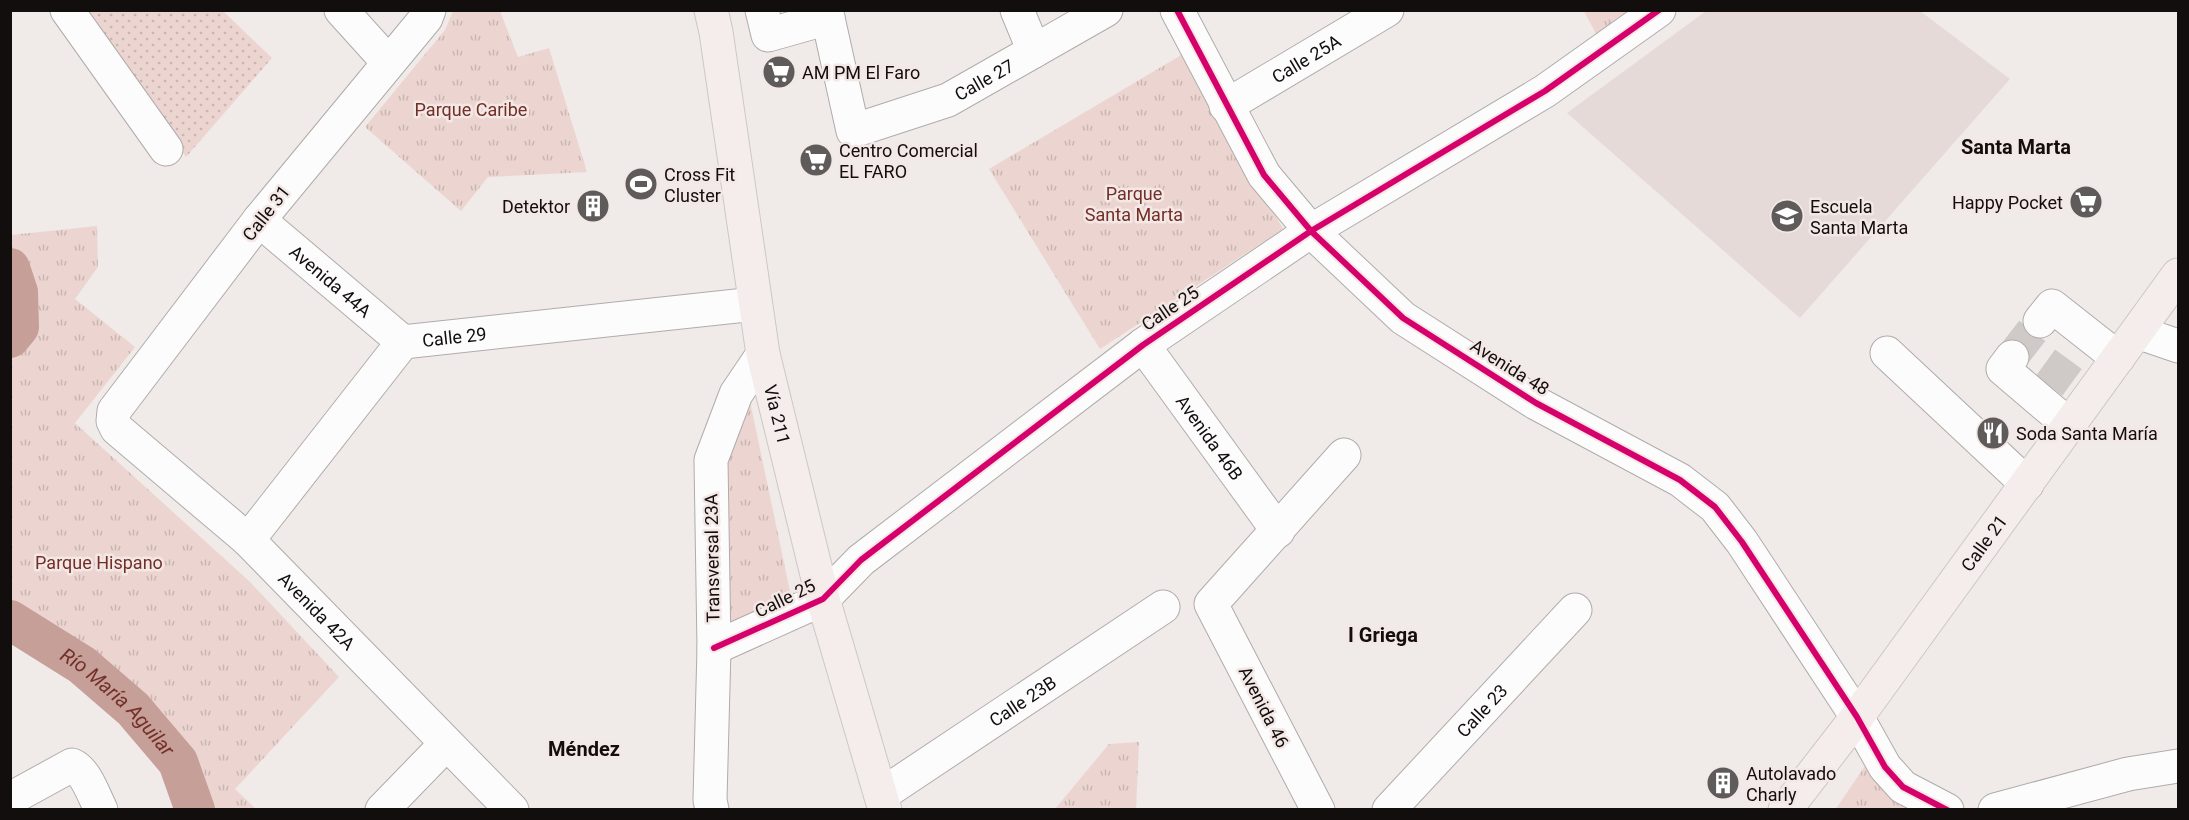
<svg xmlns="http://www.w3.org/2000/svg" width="2189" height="820" viewBox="0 0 2189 820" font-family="Roboto,sans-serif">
<defs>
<pattern id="grass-dots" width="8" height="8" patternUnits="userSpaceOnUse" patternTransform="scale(1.5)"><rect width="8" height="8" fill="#ecd5d0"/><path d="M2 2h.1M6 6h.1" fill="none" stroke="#c9b6b1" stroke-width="1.8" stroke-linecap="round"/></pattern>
<pattern id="park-tufts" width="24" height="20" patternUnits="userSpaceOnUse" patternTransform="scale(1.5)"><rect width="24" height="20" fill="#ecd5d0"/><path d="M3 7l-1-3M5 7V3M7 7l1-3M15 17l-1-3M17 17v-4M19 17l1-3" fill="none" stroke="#c9b6b1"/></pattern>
</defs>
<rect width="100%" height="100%" fill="#f0eae9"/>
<path fill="#e6dad8" d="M1706 11H1920L2010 79 1800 318 1567 113Z"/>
<path fill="url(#grass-dots)" d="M82 11H223L272 58 186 157Z"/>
<path fill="url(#park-tufts)" d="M453 11H500L518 57 549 48 587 172 488 177 461 211 365 127 445 30Z
M1584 11H1628L1596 34Z
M1183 54 1283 229 1100 349 989 169Z
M97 226 98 267 75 299 135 347 75 423 249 581 339 677 235 789 256 809H203L187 762 145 710 87 660 11 607 10 354 25 334 26 295 11 248V235Z
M748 392 791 596 731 623 726 553 722 457Z
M1139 742 1136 809H1055L1109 744Z
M1865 766 1897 803 1906 809 1835 810Z"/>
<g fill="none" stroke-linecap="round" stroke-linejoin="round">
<g stroke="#c59f98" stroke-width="40">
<path d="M10 268 18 292 19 327 10 338"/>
<path id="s1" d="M10 620 82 665 133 709 178 762 195 810"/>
</g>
<path stroke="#cfc9c8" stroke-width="33" stroke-dasharray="33 16" stroke-linecap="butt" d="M2012 357 2040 321
M2049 386 2076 349"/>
<g stroke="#b0acab" stroke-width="35">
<g id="minor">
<path d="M67 10 166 149"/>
<path d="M341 10 388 62"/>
<path id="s2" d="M429 10 426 18 259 220 114 411 113 421 117 429 248 540 512 810"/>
<path d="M762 10 768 35 828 18"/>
<path id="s3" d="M824 10 828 18 853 131 948 100 1106 10"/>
<path d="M1017 10 1034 51"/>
<path d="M1177 10 1264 175 1311 231 1403 318 1536 403 1680 480 1715 507 1742 542 1857 717 1885 767 1903 787 1947 810"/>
<path id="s4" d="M1226 106 1387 10"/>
<path id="s5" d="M259 220 403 342"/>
<path d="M2040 321 2052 306 2118 358"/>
<path d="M2137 332 2178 346"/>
<path id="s6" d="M1143 345 1278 531"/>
<path d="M1887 353 2027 484"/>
<path d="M2012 357 2003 369 2069 425"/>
<path id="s7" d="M248 540 403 342 755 304"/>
<path d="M714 648 823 599 861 560 1143 345 1311 231 1545 91 1659 10"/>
<path id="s8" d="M881 795 1163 607"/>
<path d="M10 799 72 765C86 771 94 796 101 810"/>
<path d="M382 810 446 744"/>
<path d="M712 810 710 800 714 648 711 460 736 394 763 354"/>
<path d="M1318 810 1211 604 1344 455"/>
<path id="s9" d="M1389 810 1575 610"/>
<path d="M1995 810 2128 774 2178 766"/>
</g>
</g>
<g stroke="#cac8c7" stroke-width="35">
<g id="major">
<path id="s10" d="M711 10 716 32 763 354 823 599 885 810"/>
<path id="s11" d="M1785 810 1857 717 2178 275"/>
</g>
</g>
<use href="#minor" stroke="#fdfcfc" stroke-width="33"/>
<use href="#major" stroke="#f5edec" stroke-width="33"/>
<g stroke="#f3e8e6" stroke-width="10">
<path id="cycleway" d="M1177 10 1264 175 1311 231 1403 318 1536 403 1680 480 1715 507 1742 542 1857 717 1885 767 1903 787 1947 810
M714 648 823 599 861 560 1143 345 1311 231 1545 91 1659 10"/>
</g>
<use href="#cycleway" stroke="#d6006c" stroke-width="6"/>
</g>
<defs>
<g id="supermarket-disc" transform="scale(1.725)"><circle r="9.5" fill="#605b5b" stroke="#f3e8e6"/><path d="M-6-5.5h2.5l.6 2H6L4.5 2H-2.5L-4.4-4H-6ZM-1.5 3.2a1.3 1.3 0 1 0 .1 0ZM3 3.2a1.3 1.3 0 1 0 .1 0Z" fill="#fff"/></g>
<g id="stadium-disc" transform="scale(1.725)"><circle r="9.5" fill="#605b5b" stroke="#f3e8e6"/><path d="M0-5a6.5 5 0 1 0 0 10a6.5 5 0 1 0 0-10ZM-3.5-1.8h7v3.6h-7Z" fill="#fff"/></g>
<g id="building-disc" transform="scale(1.725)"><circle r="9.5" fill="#605b5b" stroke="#f3e8e6"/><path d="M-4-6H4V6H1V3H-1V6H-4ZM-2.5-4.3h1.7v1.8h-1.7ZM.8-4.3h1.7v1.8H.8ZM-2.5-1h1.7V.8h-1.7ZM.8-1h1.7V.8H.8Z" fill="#fff"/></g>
<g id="school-disc" transform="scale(1.725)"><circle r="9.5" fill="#605b5b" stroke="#f3e8e6"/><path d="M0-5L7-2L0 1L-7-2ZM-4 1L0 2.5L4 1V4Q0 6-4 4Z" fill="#fff"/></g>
<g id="restaurant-disc" transform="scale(1.725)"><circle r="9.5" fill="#605b5b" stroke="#f3e8e6"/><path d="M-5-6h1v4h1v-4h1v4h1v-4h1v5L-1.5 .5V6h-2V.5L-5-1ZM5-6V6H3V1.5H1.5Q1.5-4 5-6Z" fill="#fff"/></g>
</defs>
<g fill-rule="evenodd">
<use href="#supermarket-disc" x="779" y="72"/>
<use href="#supermarket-disc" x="816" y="160"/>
<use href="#stadium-disc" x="641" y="184"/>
<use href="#supermarket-disc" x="2086" y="202"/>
<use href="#building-disc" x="593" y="206"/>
<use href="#school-disc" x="1787" y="216"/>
<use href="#restaurant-disc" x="1993" y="433"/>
<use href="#building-disc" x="1723" y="783"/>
</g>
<g text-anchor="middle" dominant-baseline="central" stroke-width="5" stroke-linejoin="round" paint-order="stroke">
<g font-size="18" fill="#120e0e" stroke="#f3e8e6">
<text stroke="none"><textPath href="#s4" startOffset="93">Calle 25A</textPath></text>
<text stroke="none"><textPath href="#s3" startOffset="266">Calle 27</textPath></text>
<text transform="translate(266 213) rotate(-52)">Calle 31</text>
<text stroke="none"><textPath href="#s5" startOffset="94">Avenida 44A</textPath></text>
<text transform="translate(1170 308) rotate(-34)">Calle 25</text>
<text stroke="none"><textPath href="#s7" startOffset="303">Calle 29</textPath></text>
<text transform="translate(1510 367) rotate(32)">Avenida 48</text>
<text stroke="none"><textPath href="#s10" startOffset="410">Vía 211</textPath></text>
<text stroke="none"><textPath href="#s6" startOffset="114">Avenida 46B</textPath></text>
<text stroke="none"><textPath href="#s11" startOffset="333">Calle 21</textPath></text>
<text transform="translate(712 558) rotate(-91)">Transversal 23A</text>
<text transform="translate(785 598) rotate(-26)">Calle 25</text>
<text stroke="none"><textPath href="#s2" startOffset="800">Avenida 42A</textPath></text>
<text stroke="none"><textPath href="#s8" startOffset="170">Calle 23B</textPath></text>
<text transform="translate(1264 707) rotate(63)">Avenida 46</text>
<text stroke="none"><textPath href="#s9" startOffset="136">Calle 23</textPath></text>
</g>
<g font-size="18" fill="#120e0e" stroke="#f3e8e6" text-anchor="start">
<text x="802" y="72">AM PM El Faro</text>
<text x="839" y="150">Centro Comercial<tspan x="839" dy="21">EL FARO</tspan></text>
<text x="664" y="174">Cross Fit<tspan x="664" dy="21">Cluster</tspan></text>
<text x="2063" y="202" text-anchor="end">Happy Pocket</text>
<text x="570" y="206" text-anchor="end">Detektor</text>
<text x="1810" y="206">Escuela<tspan x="1810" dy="21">Santa Marta</tspan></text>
<text x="2016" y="433">Soda Santa María</text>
<text x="1746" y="773">Autolavado<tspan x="1746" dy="21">Charly</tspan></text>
</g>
<g font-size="18" fill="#722f26" stroke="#f3e8e6">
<text x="471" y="109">Parque Caribe</text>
<text x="1134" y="193">Parque<tspan x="1134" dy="21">Santa Marta</tspan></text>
<text x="99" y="562">Parque Hispano</text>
</g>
<g font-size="20" font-weight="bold" fill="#120e0e" stroke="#f3e8e6">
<text x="2016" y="147">Santa Marta</text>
<text x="1383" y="635">I Griega</text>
<text x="584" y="749">Méndez</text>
</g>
<g font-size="20" font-style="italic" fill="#733027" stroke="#f3e8e6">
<text stroke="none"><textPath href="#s1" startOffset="136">Río María Aguilar</textPath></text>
</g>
</g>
<rect width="2189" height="820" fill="none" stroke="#120e0e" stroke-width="24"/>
</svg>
